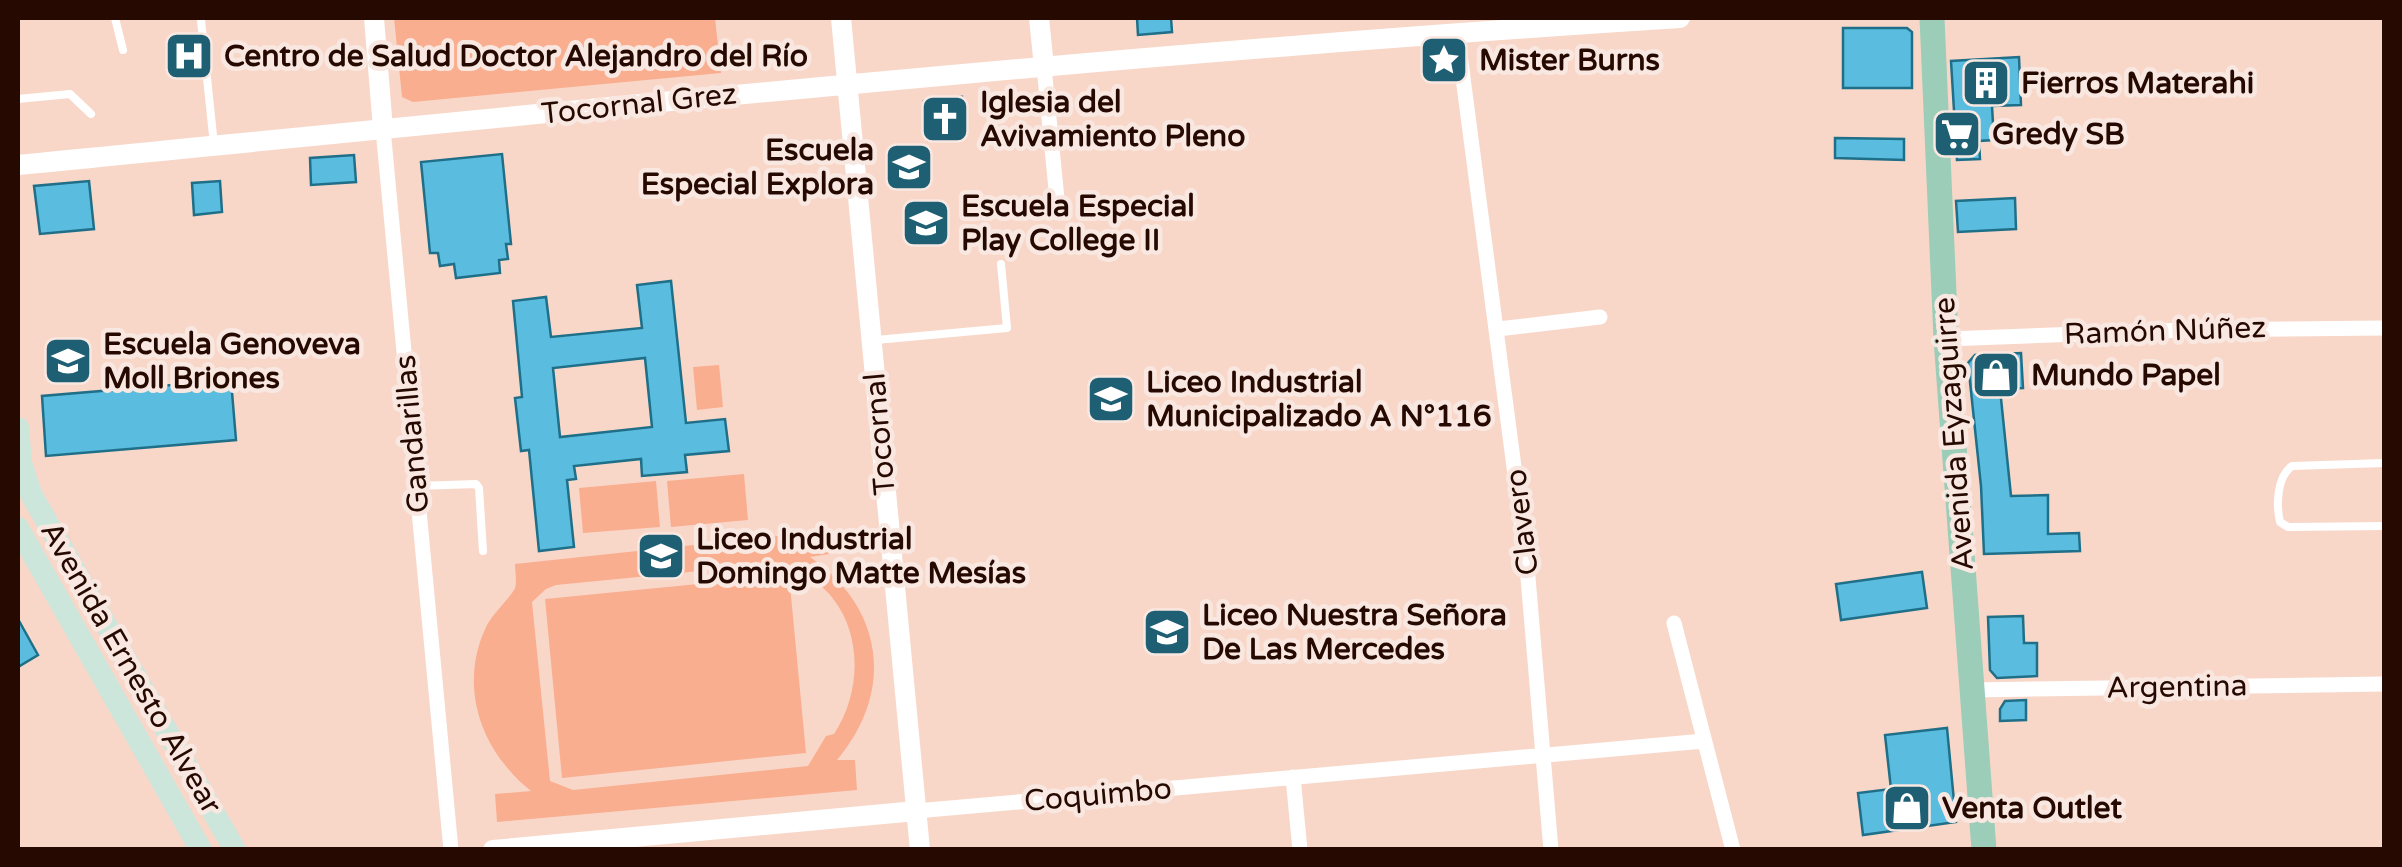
<svg xmlns="http://www.w3.org/2000/svg" width="2402" height="867" viewBox="0 0 2402 867" font-family="'Varela Round',sans-serif">
<rect width="100%" height="100%" fill="#f8d7c9"/>
<path fill="#f9ae8f" fill-rule="evenodd" d="M394 18H715L721 73 413 102 402 97Z
M719 365 723 407 697 410 693 367Z
M744 474 748 520 671 527 667 481Z
M656 481 660 527 583 533 579 488Z
M826 531 829 554 810 557C884 608 895 691 837 760H855L857 790 497 822 495 794 531 791C481 751 457 686 487 625 494 612 511 597 515 588 517 582 515 570 515 564ZM773 564C855 578 875 671 834 734L826 736 808 766 573 790 550 781 532 602 546 589 556 585Z
M789 575 806 753 562 778 545 599Z"/>
<path fill="#5abcdf" stroke="#1f6f88" stroke-width="2.5" fill-rule="evenodd" d="M1137 18H1171L1172 32 1138 35Z
M1843 28H1907L1912 32V88H1843Z
M2019 57 2021 105 1992 106 1994 140 1979 141 1980 159 1957 160 1951 61Z
M962 97 965 136 928 140 924 101Z
M1835 138 1904 139V160L1835 158Z
M502 154 511 244H506L508 259 499 260 500 273 456 278 454 264 440 266 438 253H430L421 162Z
M354 155 356 182 311 185 310 158Z
M89 181 94 229 40 234 34 186Z
M220 181 222 212 194 215 192 183Z
M2015 198 2016 229 1958 232 1956 201Z
M671 281 686 423 725 419 729 451 685 455 687 472 642 476 641 459 574 466 576 479 567 480 574 547 539 551 529 450 521 451 515 398 522 397 513 301 546 297 551 337 642 328 637 285ZM645 358 652 427 560 437 553 368Z
M2021 353 2023 388 2000 389 2011 496 2048 495V534L2079 533 2080 551 1984 554 1981 486 1968 363 1975 355Z
M231 380 236 440 46 456 42 396Z
M1922 572 1927 608 1841 620 1836 584Z
M2023 616 2024 643H2037V676L1997 678 1990 670 1988 617Z
M18 619 38 655 18 667Z
M2026 700V720L2000 721V709L2005 701Z
M1947 728 1956 822 1863 835 1858 793 1891 789 1885 735Z"/>
<g fill="none" stroke-linecap="round" stroke-linejoin="round">
<path stroke="#fff" stroke-width="8" d="M115 18 123 50
M201 20 214 145
M18 99 70 94 91 114
M876 340 1007 328 1001 264
M2384 463 2292 466C2277 477 2276 504 2280 522L2288 527 2384 526
M416 486 476 484 479 488 483 551"/>
<path stroke="#fff" stroke-width="15" d="M1457 32 1527 566 1551 850
M1044 67 1057 199
M383 129 451 850
M1498 329 1600 317
M1946 339 2185 330 2384 328
M1674 623 1733 850
M1970 690 2384 684
M1293 777 1300 850
M916 811 1704 741"/>
<path stroke="#fff" stroke-width="20" d="M374 18 383 129
M841 18 920 850
M1039 18 1044 67
M18 165C571 111 1125 53 1680 18
M493 850 916 811"/>
<path stroke="#cde6db" stroke-width="22" d="M18 428 21 463 31 494 235 850
M18 528 201 850"/>
<path stroke="#9bcdb8" stroke-width="25" d="M1932 18 1946 339 1984 850"/>
</g>
<defs>
<g id="hospital-square" transform="scale(2.5)"><rect x="-9" y="-9" width="18" height="18" rx="4" fill="#1e5f74" stroke="#f9e8e1"/><path d="M-5-5h3v3.5h4V-5h3V5h-3V1.5h-4V5h-3Z" fill="#fff"/></g>
<g id="sight-square" transform="scale(2.5)"><rect x="-9" y="-9" width="18" height="18" rx="4" fill="#1e5f74" stroke="#f9e8e1"/><path d="M0-6L1.8-2.2L6-1.7L2.9 1.2L3.7 5.4L0 3.3L-3.7 5.4L-2.9 1.2L-6-1.7L-1.8-2.2Z" fill="#fff"/></g>
<g id="building-square" transform="scale(2.5)"><rect x="-9" y="-9" width="18" height="18" rx="4" fill="#1e5f74" stroke="#f9e8e1"/><path d="M-4-6H4V6H1V3H-1V6H-4ZM-2.5-4.3h1.7v1.8h-1.7ZM.8-4.3h1.7v1.8H.8ZM-2.5-1h1.7V.8h-1.7ZM.8-1h1.7V.8H.8Z" fill="#fff"/></g>
<g id="church-square" transform="scale(2.5)"><rect x="-9" y="-9" width="18" height="18" rx="4" fill="#1e5f74" stroke="#f9e8e1"/><path d="M-1.2-6h2.4v3.5h3.3v2.4h-3.3V6h-2.4V-.1h-3.3v-2.4h3.3Z" fill="#fff"/></g>
<g id="supermarket-square" transform="scale(2.5)"><rect x="-9" y="-9" width="18" height="18" rx="4" fill="#1e5f74" stroke="#f9e8e1"/><path d="M-6-5.5h2.5l.6 2H6L4.5 2H-2.5L-4.4-4H-6ZM-1.5 3.2a1.3 1.3 0 1 0 .1 0ZM3 3.2a1.3 1.3 0 1 0 .1 0Z" fill="#fff"/></g>
<g id="school-square" transform="scale(2.5)"><rect x="-9" y="-9" width="18" height="18" rx="4" fill="#1e5f74" stroke="#f9e8e1"/><path d="M0-5L7-2L0 1L-7-2ZM-4 1L0 2.5L4 1V4Q0 6-4 4Z" fill="#fff"/></g>
<g id="shop-square" transform="scale(2.5)"><rect x="-9" y="-9" width="18" height="18" rx="4" fill="#1e5f74" stroke="#f9e8e1"/><path d="M-5-2.5h2.3a2.7 3.5 0 0 1 5.4 0H5L5.5 6h-11ZM-1.5-2.5h3a1.5 2.3 0 0 0-3 0Z" fill="#fff"/></g>
</defs>
<g fill-rule="evenodd">
<use href="#hospital-square" x="189" y="56"/>
<use href="#sight-square" x="1444" y="60"/>
<use href="#building-square" x="1986" y="83"/>
<use href="#church-square" x="945" y="119"/>
<use href="#supermarket-square" x="1957" y="134"/>
<use href="#school-square" x="909" y="167"/>
<use href="#school-square" x="926" y="223"/>
<use href="#school-square" x="68" y="361"/>
<use href="#shop-square" x="1996" y="375"/>
<use href="#school-square" x="1111" y="399"/>
<use href="#school-square" x="661" y="556"/>
<use href="#school-square" x="1167" y="632"/>
<use href="#shop-square" x="1907" y="808"/>
</g>
<g text-anchor="middle" dominant-baseline="central" stroke-width="9" stroke-linejoin="round" paint-order="stroke">
<g font-size="30" font-weight="bold" fill="#260a01" stroke="#f9e8e1" text-anchor="start">
<text x="224" y="56">Centro de Salud Doctor Alejandro del Río</text>
<text x="1479" y="60">Mister Burns</text>
<text x="2021" y="83">Fierros Materahi</text>
<text x="980" y="102">Iglesia del<tspan x="980" dy="34">Avivamiento Pleno</tspan></text>
<text x="1992" y="134">Gredy SB</text>
<text x="874" y="150" text-anchor="end">Escuela<tspan x="874" dy="34">Especial Explora</tspan></text>
<text x="961" y="206">Escuela Especial<tspan x="961" dy="34">Play College II</tspan></text>
<text x="103" y="344">Escuela Genoveva<tspan x="103" dy="34">Moll Briones</tspan></text>
<text x="2031" y="375">Mundo Papel</text>
<text x="1146" y="382">Liceo Industrial<tspan x="1146" dy="34">Municipalizado A N°116</tspan></text>
<text x="696" y="539">Liceo Industrial<tspan x="696" dy="34">Domingo Matte Mesías</tspan></text>
<text x="1202" y="615">Liceo Nuestra Señora<tspan x="1202" dy="34">De Las Mercedes</tspan></text>
<text x="1942" y="808">Venta Outlet</text>
</g>
<g font-size="30" fill="#260a01" stroke="#f9e8e1">
<text transform="translate(639 104) rotate(-6)">Tocornal Grez</text>
<text transform="translate(2165 331) rotate(-2)">Ramón Núñez</text>
<text transform="translate(412 434) rotate(-95)">Gandarillas</text>
<text transform="translate(880 434) rotate(-95)">Tocornal</text>
<text transform="translate(1954 434) rotate(-94)">Avenida Eyzaguirre</text>
<text transform="translate(1522 522) rotate(-97)">Clavero</text>
<text transform="translate(131 668) rotate(60)">Avenida Ernesto Alvear</text>
<text transform="translate(2177 687) rotate(-1)">Argentina</text>
<text transform="translate(1098 795) rotate(-5)">Coquimbo</text>
</g>
</g>
<rect width="2402" height="867" fill="none" stroke="#260a01" stroke-width="40"/>
</svg>
